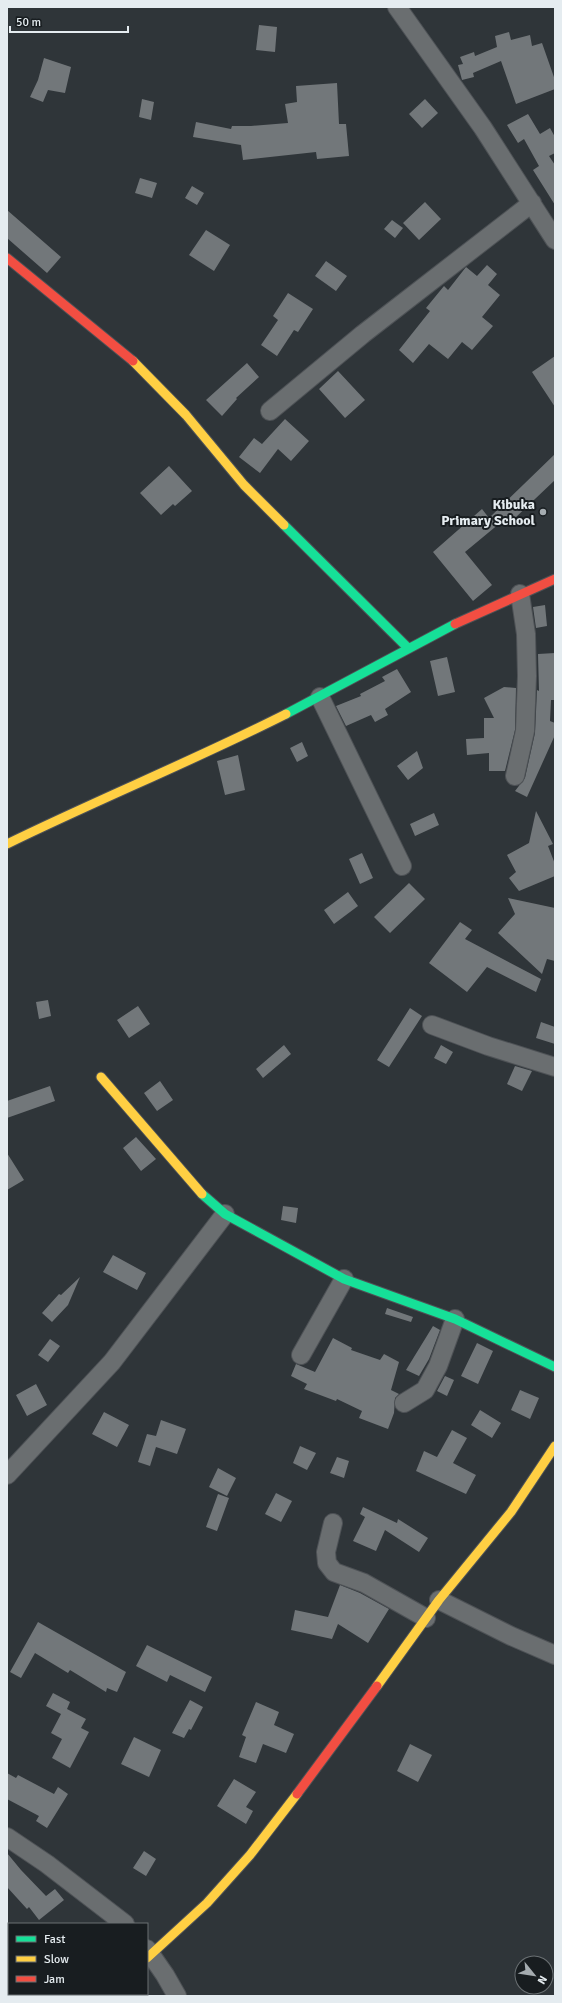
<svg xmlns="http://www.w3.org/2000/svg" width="562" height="2003" viewBox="0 0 562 2003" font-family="Signika,sans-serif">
<rect width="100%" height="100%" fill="#2f3539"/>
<path fill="#72777a" d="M259 25 277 27 275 52 256 50Z
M509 32 511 40 530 35 532 46 542 43 555 80V89L516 104 501 61 473 73 474 77 462 80 458 65 463 64 460 57 474 52 475 56 497 47 495 36Z
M44 58 71 67 65 93 48 90 43 102 30 97 38 80Z
M337 83 339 124H346L349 156 317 159 316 152 243 160 241 145 193 137 196 122 231 129 232 126H251L288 123 285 104 297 102 296 86Z
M142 99 154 102 151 120 139 117Z
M425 99 438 113 422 128 409 114Z
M528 114 540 134 550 128 555 137V153L549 156 555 165V205L533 170 539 166 524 139 518 143 507 125Z
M140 178 157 183 152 198 135 193Z
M192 186 204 193 197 205 185 198Z
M425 202 441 219 419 240 403 223Z
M7 210 61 257 47 273 7 238Z
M392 220 403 228 395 238 384 229Z
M206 230 230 245 214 271 189 255Z
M326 261 347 276 336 291 315 276Z
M487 265 497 274 488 285 500 295 482 317 493 326 472 350 462 342 448 359 429 344 413 363 399 350 430 311 426 308 444 286 448 290 466 267 477 276Z
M288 293 313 309 298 332 294 330 277 356 261 345 278 320 273 316Z
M555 356V407L532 372Z
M247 363 259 377 236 398 237 399 222 416 206 400Z
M338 371 365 400 345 418 319 389Z
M285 419 309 441 291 461 278 449 260 473 239 457 254 438 262 444Z
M555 454V480L515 518 511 514 465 552 492 585 473 601 433 552 482 509 489 518Z
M169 466 192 491 175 506 173 504 161 515 140 493Z
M545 605 547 626 536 628 533 607Z
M555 653V700H551L550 721 555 723V735L527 797 515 791 525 778 535 733 537 690 539 691 538 654Z
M447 657 455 692 438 696 430 661Z
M397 669 411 692 385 709 388 715 375 722 371 715 346 726 336 706 361 696 360 694 385 681 382 677Z
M504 687 516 688 515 730 505 771H489V753L467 755 466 739 484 738V718H494L484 698Z
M302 742 308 756 297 762 290 748Z
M417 751 423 768 408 780 397 766Z
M238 755 245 790 225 795 217 761Z
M536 811 553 844 548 846 555 864V876L519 891 509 878 516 872 507 855 529 843Z
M434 813 439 825 415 836 410 824Z
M362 853 373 878 360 884 349 859Z
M409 883 425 899 390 933 374 917Z
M348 892 358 906 334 924 324 910Z
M508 898 555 908V961L547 959 542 974 498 933 515 914Z
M460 922 472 930 465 939 541 979 536 992 487 967 467 992 429 963Z
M48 1000 51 1016 39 1019 36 1002Z
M138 1006 150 1024 129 1038 117 1020Z
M410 1008 422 1016 389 1067 377 1060Z
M541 1022 555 1027V1044L536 1038Z
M284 1045 291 1054 263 1078 256 1069Z
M441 1045 453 1052 446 1064 434 1058Z
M515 1066 532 1071 522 1091 507 1084Z
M160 1081 173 1100 157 1111 144 1093Z
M50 1086 55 1101 7 1118V1101Z
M136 1137 156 1159 141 1171 123 1148Z
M7 1153 24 1180 7 1190Z
M283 1206 298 1208 296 1223 281 1220Z
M113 1255 146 1273 137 1290 103 1272Z
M80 1277 68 1305 52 1322 42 1313 59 1294 61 1295Z
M387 1308 413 1317 411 1322 385 1314Z
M433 1326 440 1330 429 1359 419 1376 406 1370Z
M333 1338 352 1348 351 1350 380 1360 384 1354 399 1362 391 1390 399 1394 395 1398 394 1413 388 1429 359 1418 362 1411 337 1399 336 1401 304 1389 307 1384 291 1376 296 1364 315 1372Z
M50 1339 60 1346 48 1362 38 1355Z
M477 1343 493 1351 478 1384 461 1376Z
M445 1376 454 1380 447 1396 437 1391Z
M36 1384 47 1405 27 1416 16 1395Z
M520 1390 539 1398 530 1419 511 1410Z
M480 1410 501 1423 492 1438 471 1425Z
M104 1412 129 1425 117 1447 92 1434Z
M161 1420 186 1429 177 1454 156 1447 150 1466 138 1462 147 1434 156 1436Z
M452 1430 467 1438 453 1463 476 1475 466 1494 416 1471 424 1451 437 1457Z
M300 1446 316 1453 307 1470 293 1463Z
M337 1457 349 1461 344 1478 330 1473Z
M218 1468 236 1478 227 1496 209 1487Z
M276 1493 292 1501 281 1522 265 1514Z
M218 1494 229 1498 217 1531 206 1527Z
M363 1507 397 1523 398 1519 428 1538 419 1552 385 1530 376 1551 353 1541 365 1517 360 1514Z
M340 1585 360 1593 389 1609 368 1643 338 1624 332 1639 291 1630 295 1610 328 1617Z
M38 1622 126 1672 117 1692 107 1688 106 1692 70 1670 68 1673 35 1653 21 1678 10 1672Z
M147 1645 212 1677 205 1692 170 1675 167 1682 136 1666Z
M53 1693 70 1702 67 1709 86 1719 81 1728 89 1732 70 1768 52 1758 62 1739 51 1733 61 1714 46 1706Z
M190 1700 203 1707 191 1730 189 1729 184 1738 172 1733Z
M256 1702 279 1712 274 1725 294 1734 286 1753 263 1744 256 1763 239 1757 246 1737 242 1735Z
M134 1737 161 1750 149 1777 121 1764Z
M410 1744 432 1755 418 1782 397 1771Z
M7 1773 16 1778 18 1775 54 1794 58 1787 68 1794 47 1828 36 1821 39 1816 7 1799Z
M234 1779 256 1792 246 1807 253 1811 246 1824 217 1806Z
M144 1851 156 1859 146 1876 133 1868Z
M7 1853 21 1870 46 1896 55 1889 64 1900 39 1920 29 1907 27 1909 7 1887Z"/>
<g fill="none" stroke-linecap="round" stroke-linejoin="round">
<g stroke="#4e5256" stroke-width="20">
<path id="street" d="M397 7 483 128 555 240
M270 411 363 334 532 203
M320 697 402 866
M515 776 525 731 527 676 526 634 520 594
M432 1025 488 1046 555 1067
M301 1355 344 1279
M404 1403 425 1390 438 1366 455 1319
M7 1475 112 1362 225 1214
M333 1523 326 1552 327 1563 334 1572 364 1583 426 1618
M439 1600 511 1636 555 1655
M7 1837 47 1864 125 1924
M147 1949 165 1975 177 1996
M75 1996 80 1994"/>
</g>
<g stroke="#4e5256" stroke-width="11">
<path id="fast" d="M284 525 408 648
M286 714 455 624
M202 1194 225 1214 344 1279 455 1319 555 1367"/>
</g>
<g stroke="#4e5256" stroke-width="11">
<path id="slow" d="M133 361 186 415 244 485 284 525
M7 844C99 799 195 760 286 714
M101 1077 202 1194
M377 1686 439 1600 511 1512 555 1446
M147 1958 207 1903 250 1855 297 1794"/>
</g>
<g stroke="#4e5256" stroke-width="11">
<path id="jam" d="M7 258 133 361
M455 624 555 579
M297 1794 377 1686"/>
</g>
<use href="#street" stroke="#6a6e70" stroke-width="18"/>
<use href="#fast" stroke="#16e098" stroke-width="9"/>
<use href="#slow" stroke="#ffcf43" stroke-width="9"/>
<use href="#jam" stroke="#f24e42" stroke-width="9"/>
</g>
<circle fill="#a5acb0" stroke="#181d20" stroke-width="1.5" cx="543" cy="512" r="4"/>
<g text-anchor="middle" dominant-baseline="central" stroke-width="4" stroke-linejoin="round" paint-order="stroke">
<g font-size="14" font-weight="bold" fill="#e5ecf0" stroke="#181d20" text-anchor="end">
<text x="535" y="504">Kibuka<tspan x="535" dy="16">Primary School</tspan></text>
</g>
</g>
<rect width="562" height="2003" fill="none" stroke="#e5ecf0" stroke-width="16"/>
<rect x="8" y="1923" width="140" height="72" fill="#181d20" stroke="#6a7073"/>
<rect x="16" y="1936" width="20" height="6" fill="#16e098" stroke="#6a7073"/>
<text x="44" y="1943" font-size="12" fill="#e5ecf0">Fast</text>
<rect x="16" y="1956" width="20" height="6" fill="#ffcf43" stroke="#6a7073"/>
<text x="44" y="1963" font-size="12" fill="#e5ecf0">Slow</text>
<rect x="16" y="1976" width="20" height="6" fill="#f24e42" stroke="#6a7073"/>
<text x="44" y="1983" font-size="12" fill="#e5ecf0">Jam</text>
<g transform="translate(534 1975) rotate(120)"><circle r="19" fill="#181d20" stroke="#6a7073"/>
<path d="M0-3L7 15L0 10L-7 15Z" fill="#a5acb0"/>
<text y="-6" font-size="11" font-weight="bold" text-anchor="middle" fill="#e5ecf0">N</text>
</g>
<path d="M10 26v6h118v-6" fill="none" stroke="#e5ecf0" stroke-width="2"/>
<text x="16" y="26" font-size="12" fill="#e5ecf0" stroke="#181d20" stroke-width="3" paint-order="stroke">50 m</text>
</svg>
